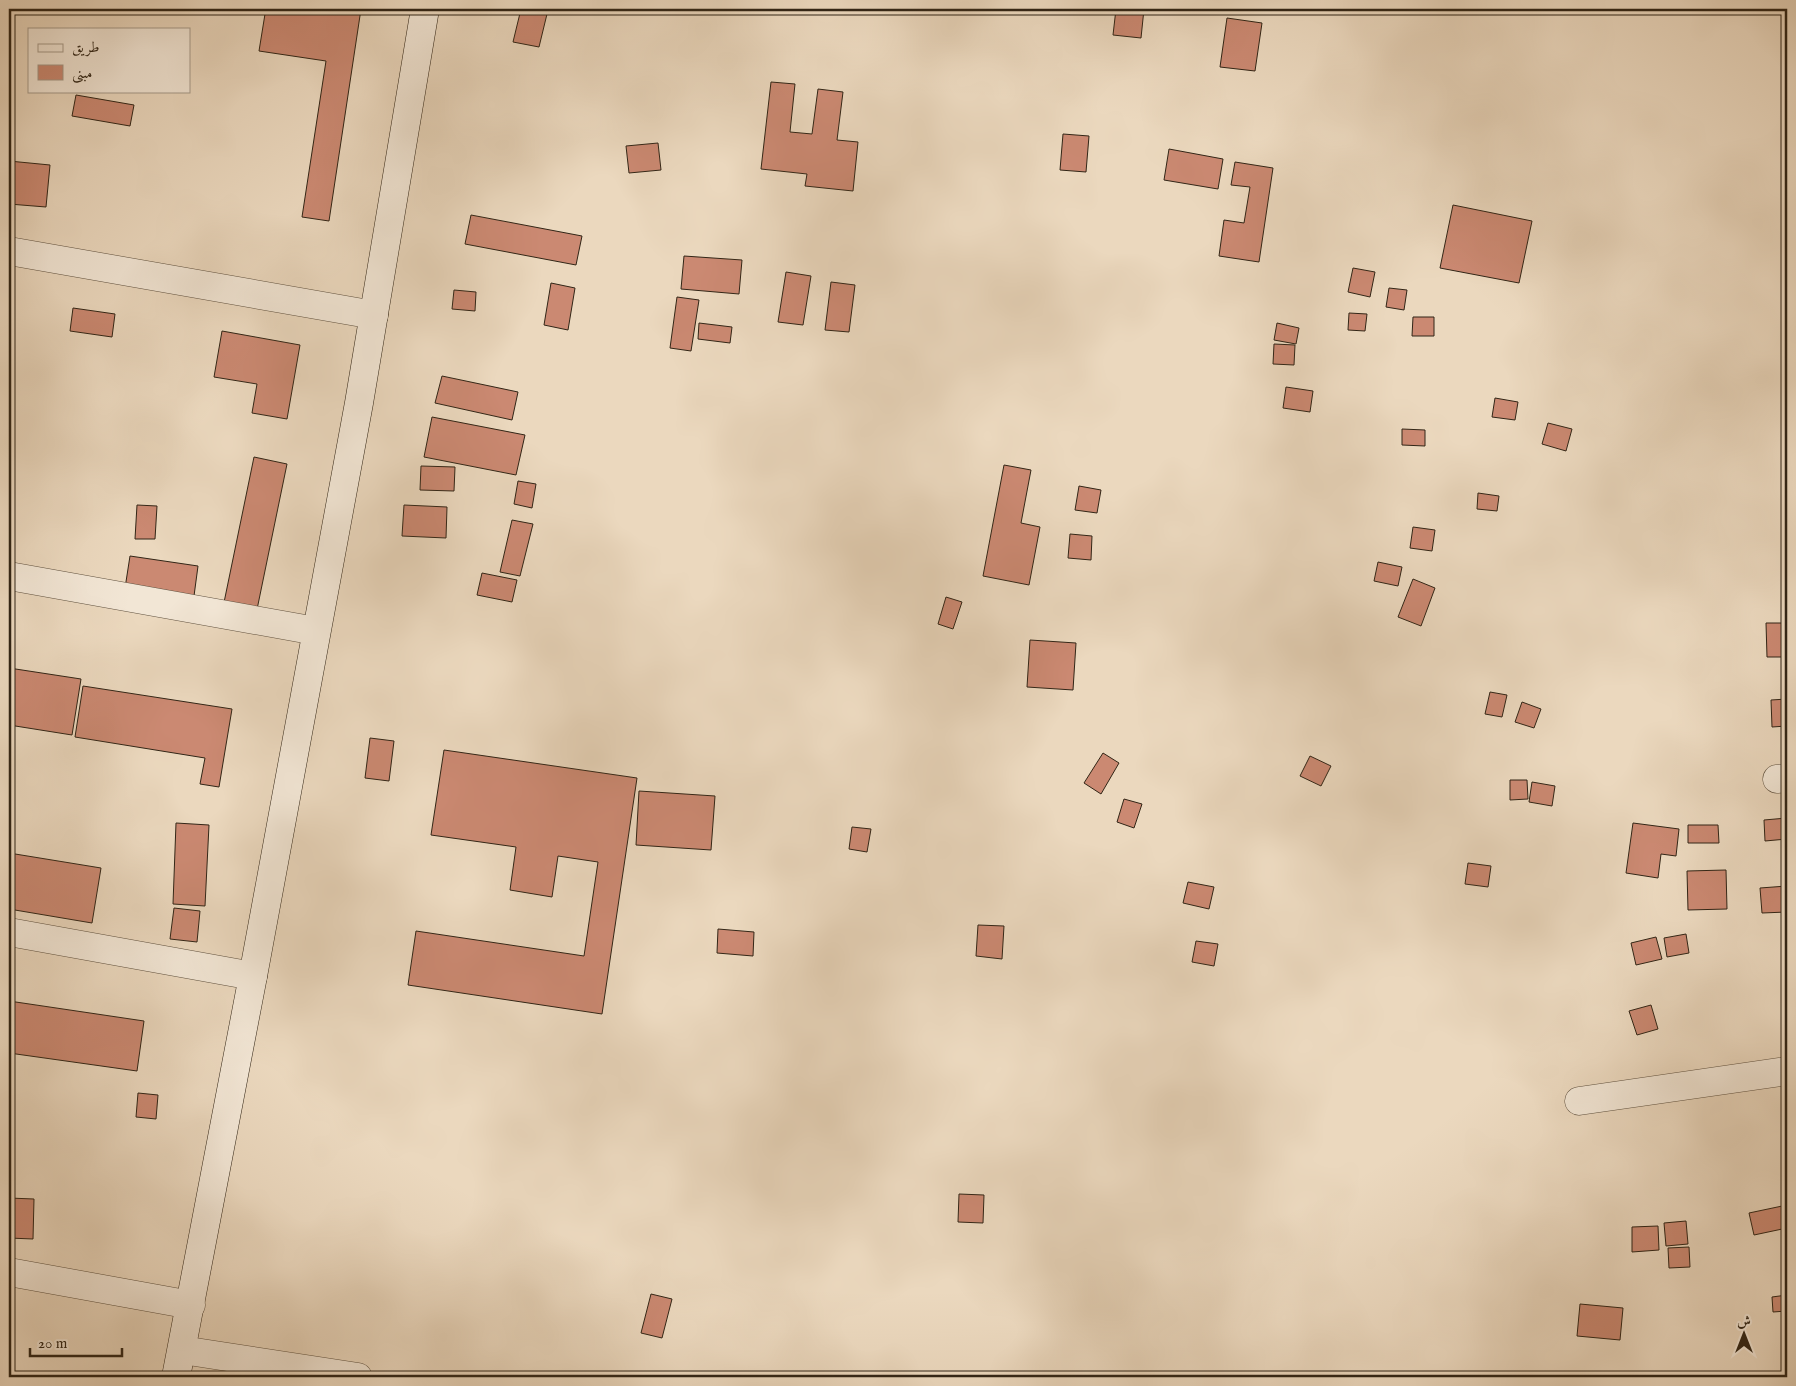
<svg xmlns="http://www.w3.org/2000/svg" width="1796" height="1386" viewBox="0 0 1796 1386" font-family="'IM FELL English',Amiri,serif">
<rect width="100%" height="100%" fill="#ebd8be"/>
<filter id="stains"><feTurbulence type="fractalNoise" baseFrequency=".004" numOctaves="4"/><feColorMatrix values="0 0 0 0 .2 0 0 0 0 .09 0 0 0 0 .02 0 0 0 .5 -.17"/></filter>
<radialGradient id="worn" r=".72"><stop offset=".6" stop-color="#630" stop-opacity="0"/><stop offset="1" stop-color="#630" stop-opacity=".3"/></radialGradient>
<path fill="#cb8972" stroke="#312516" d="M233 9H361L329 221 302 217 326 61 259 51 265 14Z
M521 9 547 14 539 47 513 42Z
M867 9H902V12Z
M1116 9H1144L1141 38 1113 35Z
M1227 18 1262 23 1255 71 1220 67Z
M771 82 795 84 790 132 812 134 818 89 843 92 837 140 858 142 853 191 805 186 807 174 761 169Z
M76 95 134 105 130 126 72 116Z
M1063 134 1089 136 1086 172 1060 170Z
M658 143 661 170 629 173 626 146Z
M1169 149 1223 159 1218 189 1164 180Z
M9 161 50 165 46 207 9 204Z
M1235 162 1273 168 1259 262 1219 256 1224 220 1244 223 1250 187 1231 185Z
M1453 205 1532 221 1519 283 1440 268Z
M471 215 582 236 576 265 465 244Z
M684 256 742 260 739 294 681 289Z
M1353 268 1375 272 1370 297 1348 292Z
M786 272 811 276 803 325 778 322Z
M831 282 855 285 849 332 825 330Z
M551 283 575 288 568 330 544 325Z
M1389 288 1407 290 1404 310 1386 307Z
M454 290 476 292 475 311 452 309Z
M677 297 699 300 691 351 670 348Z
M73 308 115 314 112 337 70 331Z
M1349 313 1367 314 1365 331 1348 330Z
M1413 317H1434V336H1412Z
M699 323 732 327 730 343 698 339Z
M1277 323 1299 328 1296 344 1274 340Z
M222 331 300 345 287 419 252 413 257 384 214 377Z
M1274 344 1295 345 1294 365 1273 364Z
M442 376 518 392 512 420 435 403Z
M1286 387 1313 391 1310 412 1283 408Z
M1495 398 1518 402 1515 420 1492 417Z
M432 417 525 435 516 475 424 457Z
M1548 423 1572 429 1566 451 1542 444Z
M1402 429 1425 430V446L1402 445Z
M254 457 287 464 254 624 221 617Z
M1004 465 1031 470 1021 523 1040 527 1029 585 983 576Z
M421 466 455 467 454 491 420 490Z
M518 481 536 484 532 508 514 504Z
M1079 486 1101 490 1097 513 1075 510Z
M1478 493 1499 496 1497 511 1477 509Z
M137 505 157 506 155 539H135Z
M404 505 447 507 446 538 402 536Z
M512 520 533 524 520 576 500 572Z
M1413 527 1435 530 1432 551 1410 548Z
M1070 534 1092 536 1091 560 1068 558Z
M130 556 198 566 192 611 123 601Z
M1378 562 1402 567 1398 586 1374 581Z
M482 573 517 580 512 602 477 595Z
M1413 579 1435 588 1421 626 1398 617Z
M946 597 962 602 953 629 938 624Z
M1782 603H1787V657H1767L1766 623H1782Z
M1030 640 1076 643 1073 690 1027 687Z
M9 668 81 679 72 735 9 725Z
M83 686 232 709 219 787 200 784 205 758 75 737Z
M1490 692 1507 695 1502 717 1485 714Z
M1787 699V726L1772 727 1771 700Z
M1522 702 1541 709 1534 728 1515 722Z
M370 738 394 741 389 781 365 778Z
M444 750 637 778 602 1014 408 985 416 931 584 956 598 862 558 856 552 897 510 890 516 847 431 835Z
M1103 753 1119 763 1101 794 1084 783Z
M1310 756 1331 766 1321 786 1300 776Z
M1510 780H1527L1528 799 1510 800Z
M1532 782 1555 786 1552 806 1529 802Z
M639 791 715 796 711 850 636 845Z
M1124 799 1142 804 1134 828 1117 822Z
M1787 818V839L1765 841 1764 820Z
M176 823 209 825 205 906 173 904Z
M1633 823 1679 829 1676 856 1661 854 1658 878 1626 873Z
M1688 825H1718L1719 843H1688Z
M852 827 871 829 867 852 849 849Z
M9 853 101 868 92 923 9 909Z
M1468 863 1491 866 1488 887 1465 884Z
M1726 870 1727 909 1688 910 1687 871Z
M1188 882 1214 887 1209 909 1183 903Z
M1787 886V912L1762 913 1760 888Z
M174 908 200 911 197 942 170 939Z
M978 925 1004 926 1002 959 976 956Z
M718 929 754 932 753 956 717 953Z
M1686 934 1689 953 1667 957 1664 938Z
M1656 937 1662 959 1636 965 1631 943Z
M1196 941 1218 944 1214 966 1192 962Z
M9 1001 144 1021 137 1071 9 1053Z
M1651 1005 1658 1029 1637 1035 1629 1011Z
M138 1093 158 1095 156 1119 136 1117Z
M959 1194 984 1195 983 1223 958 1222Z
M9 1198 34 1199 33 1239 9 1238Z
M1787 1205V1228L1754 1235 1749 1213Z
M1686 1221 1688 1244 1666 1246 1664 1223Z
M1658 1226 1659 1250 1632 1252V1227Z
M1689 1247 1690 1267 1669 1268 1668 1248Z
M651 1294 672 1299 662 1338 641 1333Z
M1787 1295V1311L1773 1312 1772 1297Z
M1580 1304 1623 1308 1620 1340 1577 1336Z"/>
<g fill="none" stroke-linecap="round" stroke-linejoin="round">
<g stroke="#605240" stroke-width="29">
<path id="street" d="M9 251 374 315
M9 576 316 631
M1777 779 1787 778
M9 932 253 976
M1579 1101 1787 1071
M9 1272 191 1305
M182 1350 358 1377"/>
</g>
<g stroke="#312516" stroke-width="29">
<path id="secondary" d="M176 1377 253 976 359 403 425 9"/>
</g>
<use href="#street" stroke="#f2e6d5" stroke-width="28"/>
<use href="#secondary" stroke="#f2e6d5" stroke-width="28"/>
</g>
<rect width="1796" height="1386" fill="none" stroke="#ebd8be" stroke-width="30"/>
<rect x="10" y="10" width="1776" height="1366" fill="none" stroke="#312516" stroke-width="2.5"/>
<rect x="15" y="15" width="1766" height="1356" fill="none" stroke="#312516"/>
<rect x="28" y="28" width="162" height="65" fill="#f2e6d5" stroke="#a59989"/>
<rect x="38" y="44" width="25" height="8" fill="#f2e6d5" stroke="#a59989"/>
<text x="72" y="52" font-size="15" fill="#312516">طريق</text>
<rect x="38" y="65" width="25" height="15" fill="#cb8972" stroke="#a59989"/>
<text x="72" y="78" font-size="15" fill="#312516">مبنى</text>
<g transform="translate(1744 1334)" stroke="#f2e6d5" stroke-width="4" paint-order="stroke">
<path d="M0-4L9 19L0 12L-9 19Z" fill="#312516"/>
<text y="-8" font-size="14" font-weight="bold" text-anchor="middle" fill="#312516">ش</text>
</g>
<path d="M30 1348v8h92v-8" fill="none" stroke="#312516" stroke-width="2.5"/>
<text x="38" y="1348" font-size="15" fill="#312516" stroke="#f2e6d5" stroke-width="4" paint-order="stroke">20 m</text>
<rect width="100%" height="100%" filter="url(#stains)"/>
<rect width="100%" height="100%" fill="url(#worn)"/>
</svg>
